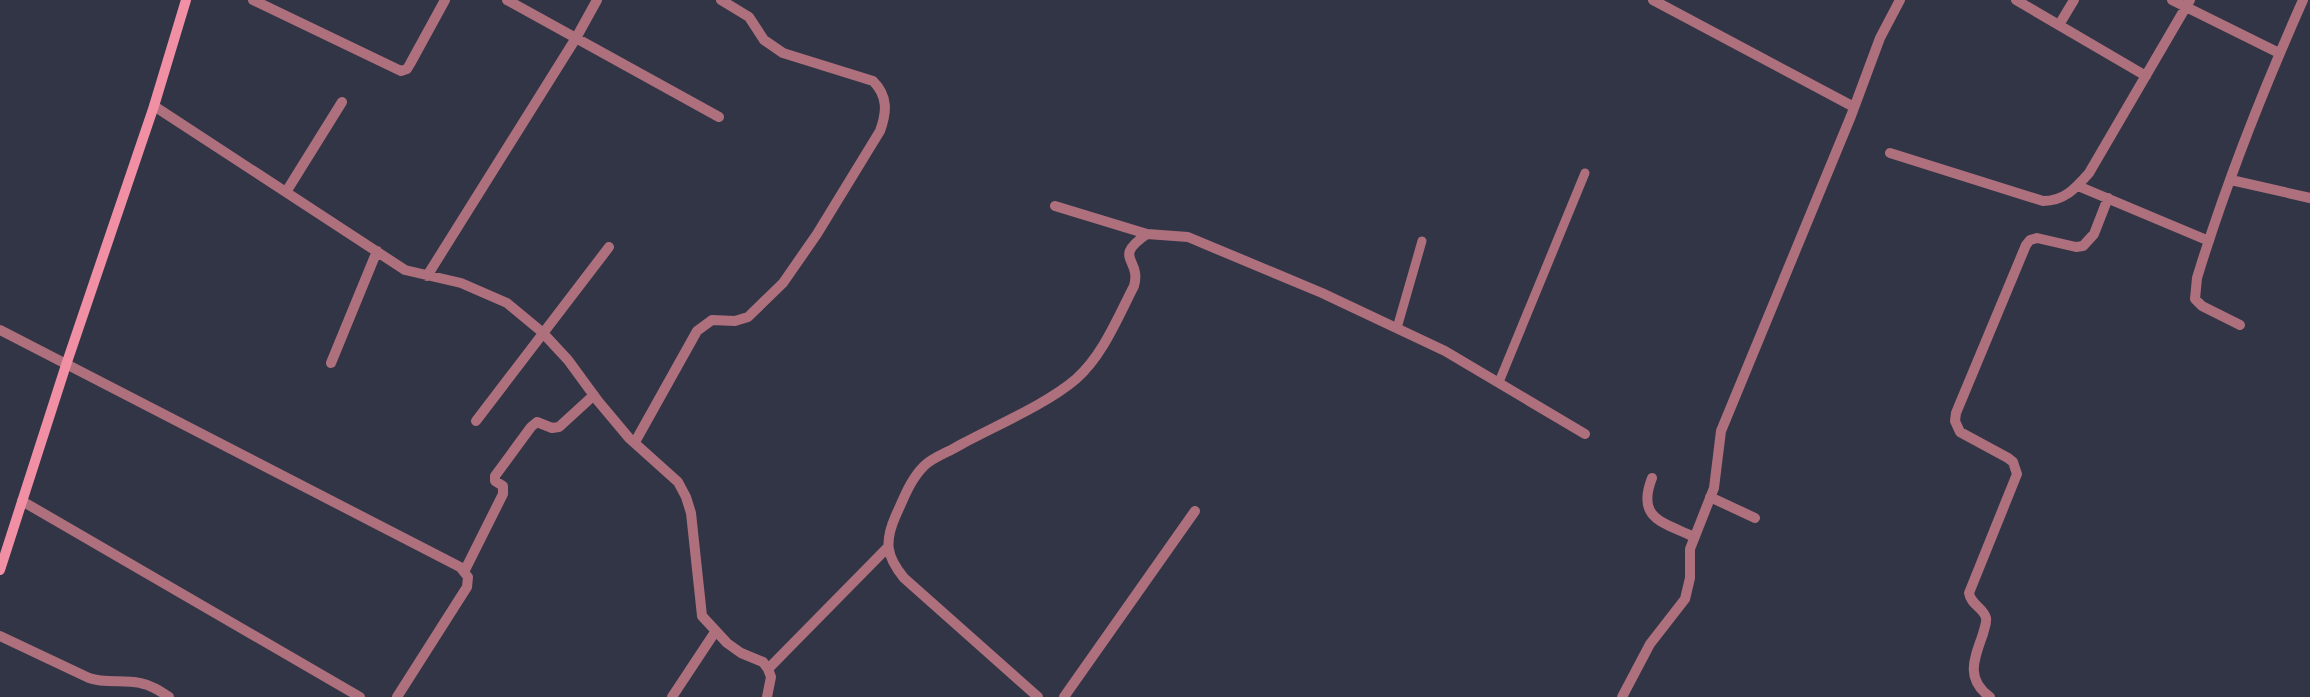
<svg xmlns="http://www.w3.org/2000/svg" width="2310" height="697" viewBox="0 0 2310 697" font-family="Barlow,sans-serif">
<rect width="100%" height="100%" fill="#323545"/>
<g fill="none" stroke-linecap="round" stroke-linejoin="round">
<path stroke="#ae707d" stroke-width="9" d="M1397 328 1422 241
M1499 382 1585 173"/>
<path stroke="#ae707d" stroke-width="10" d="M253 0 401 71 407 69 410 64 445 0
M507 0 719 117
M1653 0 1854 107
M2016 0 2146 76
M2172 0 2279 53
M2059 25 2074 0
M154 106 405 270 461 283 507 303 542 332 568 360 598 401 629 438 678 482 686 497 691 513 702 616 727 643 741 653 763 662 768 669 771 677 767 697
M1890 153 2043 201C2064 201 2075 189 2089 173L2190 0
M2231 180 2310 198
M2078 186 2209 241
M286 192 342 102
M1055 206 1147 234 1188 237 1322 293 1445 351 1585 434
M427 276 576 38 597 0
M2240 325 2202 306 2195 299 2197 278C2226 183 2263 90 2303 0
M0 330 460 567 468 577 467 587 397 697
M331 363 377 251
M476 421 609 247
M635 442 697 331 712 320 735 321 748 317 783 283 817 234 880 131C887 112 888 96 873 81L783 53 764 40 749 17 721 0
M1652 478C1636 519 1663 522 1694 537
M1710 497 1755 518
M22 501 360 697
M464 572 503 494V486L495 481V476L531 427 537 422 552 428 559 427 594 395
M0 636 89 678C106 684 123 679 140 683 151 685 160 691 169 697
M768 669 888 547
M672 697 715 632
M1038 697 904 578C886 556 884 542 896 515 904 498 910 480 924 466 933 457 949 452 960 445 995 426 1047 404 1076 379 1103 355 1118 317 1134 286 1142 258 1111 259 1147 234
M1064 697 1195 511
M1622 697 1650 644 1685 599 1690 578V549L1714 488 1721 431 1851 116 1880 38 1900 0
M1990 697C1965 679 1974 659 1983 634 1984 629 1987 623 1986 618 1984 608 1971 605 1969 593L2017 474 2013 462 2008 458 1960 432 1955 421 1956 413 2026 245 2030 240 2037 238 2076 247 2083 246 2094 234 2108 198"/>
<path stroke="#f18fa5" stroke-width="10" d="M0 570 66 365 154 106 186 0"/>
</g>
</svg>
